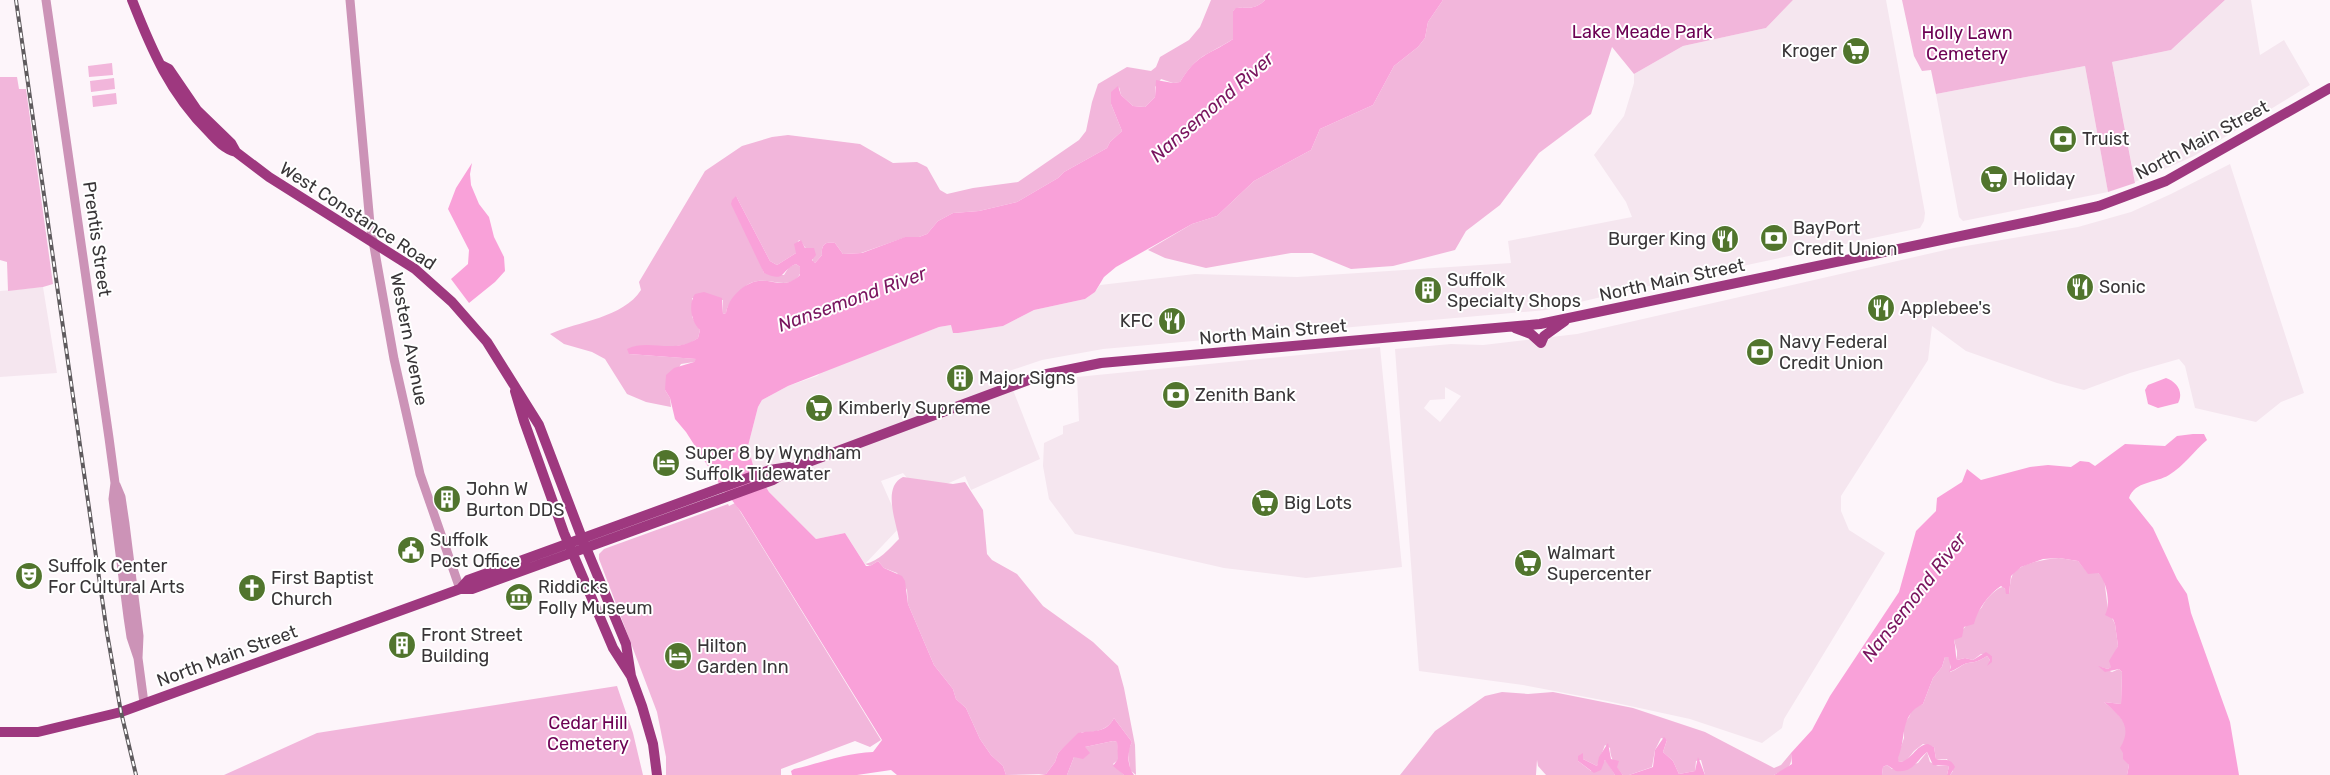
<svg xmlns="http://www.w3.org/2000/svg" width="2330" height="775" viewBox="0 0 2330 775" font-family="Rubik,sans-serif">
<rect width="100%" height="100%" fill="#fdf5fa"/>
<path fill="#f5e6ef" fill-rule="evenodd" d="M1793 0H1886L1925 213 1924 221 1920 228 1644 287 1546 310 1103 349 1042 360 1006 372 1040 459 971 490 965 476 921 495 903 473 881 481 901 526 865 564 845 533 816 539 769 492 753 465 748 446 758 407 762 400 788 386 817 376 823 371 939 327 951 325 976 330 1003 326 1034 310 1085 299 1095 292 1100 285 1195 274 1297 277 1511 263 1508 241 1632 217 1626 202 1594 155 1624 116 1634 83V74L1683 46 1766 28Z
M2225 0H2251L2260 55 2284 40 2310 85 2194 156 2135 182 2112 62 2171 50Z
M2085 66 2108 192 1963 221 1959 217 1936 94Z
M2230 164 2304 393 2281 402 2256 422 2195 408 2185 366 2179 359 2130 373 2084 390 2057 383 1966 351 1932 326 1928 360 1841 496V511L1849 530 1885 553 1784 719 1782 728 1762 743 1690 719 1607 701 1523 685 1419 671 1395 349 1451 344 1483 345 1577 334 1954 248 2078 227 2131 212 2171 194ZM1445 387 1461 396 1440 422 1424 408 1430 400 1445 399Z
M43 287 57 373 0 377V291Z
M1380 347 1402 567 1306 578 1224 568 1075 534 1049 499 1043 466 1044 443 1063 434V426L1079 421 1077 377Z"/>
<path fill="#f2b6db" d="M1211 0H1265C1255 10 1249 7 1237 8L1233 11V39C1207 56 1198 53 1180 82L1173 83 1161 79 1155 87V97L1145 107 1133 106 1121 95 1119 87 1111 104 1122 131 1110 142 1107 148 1064 172 1058 178 1017 202 979 211 953 213 938 221 927 234 919 237H906L861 253 843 254 835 243C825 241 821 245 822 255L815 263 813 262 811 248 807 250 800 240 798 241 796 253 777 265 770 261 736 196 764 273 784 275 789 267 796 264 800 267 801 272C792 291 773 279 758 281 748 282 742 289 736 296 731 302 727 305 726 313L723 314V300L692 298V317L700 330 698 338 689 344 664 348 657 346 629 354 697 359 694 362 681 364 665 390 670 398 671 407 646 402 627 394 605 359 592 352 564 344 550 334C579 321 623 318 641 290L639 282 705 171 742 146 772 137 788 135 860 144 893 163 917 162 927 167 940 190 947 194 973 188 1018 182 1079 140 1086 131 1092 102 1098 84 1127 67 1151 71 1156 67 1160 57 1189 40 1200 27Z
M1443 0H1793L1766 28 1683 46 1634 74 1612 47 1591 114 1539 153 1500 205 1466 231 1455 250 1393 266 1351 269 1312 253H1291L1206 268 1165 258 1148 250 1192 224 1217 216 1254 181 1311 150 1320 129 1373 105 1394 66 1418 47 1425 38 1428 22Z
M1902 0H2225L2171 50 2112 62 2135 183 2108 192 2085 66 1936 94 1931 70 1922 71 1914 56Z
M112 63 113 75 89 77 88 66Z
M0 77H17L19 89H26L53 284 43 287 8 291 7 262 0 260Z
M114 78 115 89 91 92 90 81Z
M116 93 117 104 93 107 92 96Z
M903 477 953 484 965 482 983 510 987 554 992 560 1017 574 1043 606 1093 642 1118 666 1124 688 1135 745 1136 775 1130 770 1128 751 1132 742 1114 718C1108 730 1095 733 1082 732L1058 753 1055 762 1046 774 1006 775 1003 766 991 755 980 739 966 708 956 699 953 689 934 665 908 604 907 590 897 573 884 568 878 561 870 566 865 564C879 561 889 549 899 539 896 521 882 487 903 477Z
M735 503 881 740 870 747 855 741 781 769V775H666V757L657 712 599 559V554L604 549 728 504 729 506Z
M2059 558 2078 561 2088 573H2098L2104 578 2108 610 2115 624 2118 646 2113 657 2112 667 2108 669 2100 667 2112 672 2119 669 2122 672 2121 704 2104 702 2117 713 2126 725 2127 736 2123 753 2129 765 2127 775H1950L1953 771 1947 759H1936L1934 747 1923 744 1914 751 1906 761 1899 762 1897 758 1904 738V724L1909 717 1913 708 1923 704 1933 678 1942 667 1945 657H1948L1951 662 1950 672C1957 670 1962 664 1968 663 1976 662 1979 661 1987 656L1990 660 1988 665 1992 656 1981 654 1973 660 1965 658 1957 660V651L1954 640 1982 607C1985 600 1996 588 2003 587L2009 594C2010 588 2010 579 2013 574 2020 563 2046 559 2059 558Z
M617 686 633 733 643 775H224L317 733Z
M1502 692 1528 694 1553 692 1633 708 1705 732 1774 768 1781 765 1791 753C1793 768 1786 769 1774 775H1705L1701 760 1696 761 1695 771 1679 774 1673 761 1663 752 1667 740 1661 738 1655 750 1652 767 1629 775H1623C1616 767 1610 759 1610 748L1605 745 1597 766 1583 759 1578 761 1591 771 1606 760 1615 775H1546L1538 766 1537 760 1536 775H1400L1435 731 1485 696Z
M1113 741 1117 742 1119 759 1113 764 1124 775H1067L1074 757 1085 747Z
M1927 752 1930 762 1938 766H1949L1947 775H1882L1883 767 1887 765 1892 769 1918 763Z"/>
<path fill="#f9a1d9" d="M1265 0H1443L1428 22 1425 38 1418 47 1394 66 1373 105 1320 129 1311 150 1254 181 1217 216 1192 224 1116 267 1104 277 1095 292 1085 299 1034 310 1003 326 958 333H953L951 325 939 327 788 386 762 400 758 407 748 446 753 465 769 492 816 539 845 533 866 566H870L878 561 884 568 902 576 905 581 908 604 934 665 953 689 956 699 966 708 980 739 991 755 1003 766 1006 775H897L891 770 857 775H792L791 771 794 769C821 763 845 753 873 752L882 740 741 512 718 482 686 432 675 419 670 398 665 390 666 375 674 368 694 362 696 359 629 354 627 349C649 338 673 355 698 338L700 330C691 322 688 304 695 294L704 292 722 298 723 314 726 313C728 298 744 283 758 281 775 279 784 290 800 275V267L796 264C779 271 787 283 764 273L731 204 732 200 736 196 770 261 777 265 796 253 794 244 801 240 805 248H814L816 255 812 260 815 263 822 255C821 245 825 241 835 243L843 254 862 253 905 237H919L927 234 938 221 953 213 979 211 1017 202 1058 178 1064 172 1107 148 1110 142 1122 131 1111 104V92L1118 86 1121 95 1133 106 1145 107 1155 97 1156 80 1173 83 1180 82C1198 53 1206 57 1233 39V11L1236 8C1249 7 1255 10 1265 0Z
M472 163 470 174 471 185 479 204 489 217 494 237 504 257 505 271 495 282 469 303 451 279 468 264 469 250 448 209 456 188Z
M2166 378C2177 382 2184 392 2178 403L2158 408 2148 404 2145 390 2148 385Z
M2193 434H2204L2207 440C2194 451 2184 466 2169 475 2156 483 2135 481 2129 498L2153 528 2177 579 2187 594 2191 613 2230 722 2239 775H2127L2129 765 2123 759V753L2120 748C2133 726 2121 717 2104 702L2121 704 2122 672 2119 669 2105 672 2098 666 2108 669 2111 667 2109 661 2118 646 2115 624 2113 619 2105 615C2111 605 2107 581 2098 573L2088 574 2078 561 2059 558 2043 559 2021 567 2011 576 2009 594H2006L2005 589 2001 586C1989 594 1977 610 1974 624L1964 627 1962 637 1954 640C1956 647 1955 654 1957 660L1965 658 1973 660 1986 652 1992 656V662L1987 666 1990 660 1987 656C1979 661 1976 662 1968 663 1962 664 1956 670 1949 672L1951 667 1948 657H1945L1942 667 1933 678 1923 704C1899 715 1907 737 1898 758L1899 762C1911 762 1915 745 1928 744L1934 747 1936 759C1945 761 1950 757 1955 767L1950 775H1947L1949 766 1933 765 1927 752C1916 761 1913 773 1896 771L1887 765 1883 767 1882 775H1774L1792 764 1791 753 1812 730 1830 696 1899 592 1916 531 1936 511 1937 498 1962 482 1967 469 1981 480 2030 467 2048 465 2071 467 2080 461 2089 462 2095 466 2125 444 2165 446 2177 436Z
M1114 718 1132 742C1127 752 1127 766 1134 775H1124L1113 766 1118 759 1117 742 1113 741 1085 747 1090 753 1083 759 1074 757 1067 775H1039L1046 774 1055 762 1058 753 1078 733C1092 730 1106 734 1114 718Z
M1664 737 1667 740 1663 752 1673 761 1679 774 1695 771 1698 757 1705 775H1629L1653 767 1655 750Z
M1608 743 1611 759 1619 761 1617 767 1623 775H1615L1605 760 1601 770 1594 773 1578 761V756L1583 753V759L1597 766 1599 757Z"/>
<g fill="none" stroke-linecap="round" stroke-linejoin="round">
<path stroke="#cc93b7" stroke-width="9" d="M46 0 109 438 115 483 113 499 128 617 131 637 138 658
M350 0 370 224 394 359 420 474 460 589
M116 485 121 497 125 524 139 636 138 658 144 703"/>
<path stroke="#9e387f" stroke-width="10" d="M132 0C152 51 170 93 209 132 217 141 225 149 236 152
M161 65 169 69 197 110 231 143 236 152 269 177 415 269 452 302 487 342 539 425 582 538 626 644 631 676
M1515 328 1531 334 1541 343 1544 336 1565 321
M515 391 524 421 564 533 613 648 631 676 642 706 653 744 657 775
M460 589 468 580 770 470 789 467
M0 732H38L121 712 460 589H472L773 480 795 467 1042 375 1101 363 1540 324 2037 220 2099 206 2166 181 2330 88"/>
<g stroke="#5f5b5e" stroke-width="4">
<path id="rail" d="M16 0 107 633 121 712 136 775"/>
</g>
<use href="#rail" stroke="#fff" stroke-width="2" stroke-dasharray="5.5" stroke-linecap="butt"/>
</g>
<defs>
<g id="supermarket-disc" transform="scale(1.4375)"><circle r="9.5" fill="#51752d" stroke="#fff"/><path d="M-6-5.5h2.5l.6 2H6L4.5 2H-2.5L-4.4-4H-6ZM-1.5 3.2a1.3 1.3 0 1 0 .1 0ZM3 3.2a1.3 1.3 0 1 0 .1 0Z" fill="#fff"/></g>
<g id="bank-disc" transform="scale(1.4375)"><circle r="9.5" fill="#51752d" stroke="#fff"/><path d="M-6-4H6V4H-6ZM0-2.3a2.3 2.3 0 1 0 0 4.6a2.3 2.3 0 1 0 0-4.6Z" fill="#fff"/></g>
<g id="restaurant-disc" transform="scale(1.4375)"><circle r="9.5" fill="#51752d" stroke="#fff"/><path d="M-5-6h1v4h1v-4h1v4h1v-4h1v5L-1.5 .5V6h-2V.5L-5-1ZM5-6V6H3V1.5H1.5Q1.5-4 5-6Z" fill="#fff"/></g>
<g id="building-disc" transform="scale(1.4375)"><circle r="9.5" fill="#51752d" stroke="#fff"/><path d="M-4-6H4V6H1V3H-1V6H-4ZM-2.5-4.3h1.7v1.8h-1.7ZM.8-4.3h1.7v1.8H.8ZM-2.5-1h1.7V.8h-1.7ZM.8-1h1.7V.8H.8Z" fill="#fff"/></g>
<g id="hotel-disc" transform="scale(1.4375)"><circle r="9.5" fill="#51752d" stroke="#fff"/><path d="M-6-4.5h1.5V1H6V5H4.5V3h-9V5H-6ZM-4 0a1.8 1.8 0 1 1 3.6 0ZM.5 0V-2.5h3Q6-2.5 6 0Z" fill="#fff"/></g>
<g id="civic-disc" transform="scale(1.4375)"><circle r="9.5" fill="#51752d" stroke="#fff"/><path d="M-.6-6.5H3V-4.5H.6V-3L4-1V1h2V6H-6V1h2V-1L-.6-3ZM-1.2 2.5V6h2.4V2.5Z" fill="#fff"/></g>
<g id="theatre-disc" transform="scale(1.4375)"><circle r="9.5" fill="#51752d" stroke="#fff"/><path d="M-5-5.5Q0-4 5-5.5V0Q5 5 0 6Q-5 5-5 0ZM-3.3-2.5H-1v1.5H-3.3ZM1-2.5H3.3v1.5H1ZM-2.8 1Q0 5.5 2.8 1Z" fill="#fff"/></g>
<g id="church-disc" transform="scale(1.4375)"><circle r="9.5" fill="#51752d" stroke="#fff"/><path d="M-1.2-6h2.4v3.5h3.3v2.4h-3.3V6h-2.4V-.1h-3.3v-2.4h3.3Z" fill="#fff"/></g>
<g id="museum-disc" transform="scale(1.4375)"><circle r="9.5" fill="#51752d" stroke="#fff"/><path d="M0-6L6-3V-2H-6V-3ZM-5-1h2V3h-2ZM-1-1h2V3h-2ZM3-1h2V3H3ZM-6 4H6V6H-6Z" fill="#fff"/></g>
</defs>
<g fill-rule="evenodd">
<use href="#supermarket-disc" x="1856" y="51"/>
<use href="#bank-disc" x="2063" y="139"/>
<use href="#supermarket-disc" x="1994" y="179"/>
<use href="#bank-disc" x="1774" y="238"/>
<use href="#restaurant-disc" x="1725" y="239"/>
<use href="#restaurant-disc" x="2080" y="287"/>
<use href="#building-disc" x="1428" y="290"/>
<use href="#restaurant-disc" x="1881" y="308"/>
<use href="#restaurant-disc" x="1172" y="321"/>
<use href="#bank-disc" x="1760" y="352"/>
<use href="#building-disc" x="960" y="378"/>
<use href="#bank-disc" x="1176" y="395"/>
<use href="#supermarket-disc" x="819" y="408"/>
<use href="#hotel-disc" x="666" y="463"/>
<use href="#building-disc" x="447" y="499"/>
<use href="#supermarket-disc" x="1265" y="503"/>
<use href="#civic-disc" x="411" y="550"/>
<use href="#supermarket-disc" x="1528" y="563"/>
<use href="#theatre-disc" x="29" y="576"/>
<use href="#church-disc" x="252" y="588"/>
<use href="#museum-disc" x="519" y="597"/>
<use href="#building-disc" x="402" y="645"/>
<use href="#hotel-disc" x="678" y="656"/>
</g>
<g text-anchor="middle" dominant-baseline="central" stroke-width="4" stroke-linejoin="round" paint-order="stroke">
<g font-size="18" fill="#6c0053" stroke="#fff">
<text x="1642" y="32">Lake Meade Park</text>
<text x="1967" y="33">Holly Lawn<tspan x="1967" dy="21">Cemetery</tspan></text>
<text x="588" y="723">Cedar Hill<tspan x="588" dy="21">Cemetery</tspan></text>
</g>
<g font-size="18" fill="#393638" stroke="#fff" text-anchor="start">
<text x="1837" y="51" text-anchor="end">Kroger</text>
<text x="2082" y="139">Truist</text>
<text x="2013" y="179">Holiday</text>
<text x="1793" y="228">BayPort<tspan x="1793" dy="21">Credit Union</tspan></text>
<text x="1706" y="239" text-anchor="end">Burger King</text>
<text x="1447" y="280">Suffolk<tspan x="1447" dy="21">Specialty Shops</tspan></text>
<text x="2099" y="287">Sonic</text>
<text x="1900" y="308">Applebee's</text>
<text x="1153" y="321" text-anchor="end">KFC</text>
<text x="1779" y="342">Navy Federal<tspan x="1779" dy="21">Credit Union</tspan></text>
<text x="979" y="378">Major Signs</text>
<text x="1195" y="395">Zenith Bank</text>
<text x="838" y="408">Kimberly Supreme</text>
<text x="685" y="453">Super 8 by Wyndham<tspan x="685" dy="21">Suffolk Tidewater</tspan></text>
<text x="466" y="489">John W<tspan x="466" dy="21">Burton DDS</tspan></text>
<text x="1284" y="503">Big Lots</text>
<text x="430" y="540">Suffolk<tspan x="430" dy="21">Post Office</tspan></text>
<text x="1547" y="553">Walmart<tspan x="1547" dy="21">Supercenter</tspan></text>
<text x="48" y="566">Suffolk Center<tspan x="48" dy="21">For Cultural Arts</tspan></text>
<text x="271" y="578">First Baptist<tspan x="271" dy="21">Church</tspan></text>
<text x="538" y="587">Riddicks<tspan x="538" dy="21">Folly Museum</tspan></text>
<text x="421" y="635">Front Street<tspan x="421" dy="21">Building</tspan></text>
<text x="697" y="646">Hilton<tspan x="697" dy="21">Garden Inn</tspan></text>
</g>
<g font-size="18" fill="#393638" stroke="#fff">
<text transform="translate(2202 140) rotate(-28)">North Main Street</text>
<text transform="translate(358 216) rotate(33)">West Constance Road</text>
<text transform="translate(97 239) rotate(82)">Prentis Street</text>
<text transform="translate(1672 280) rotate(-12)">North Main Street</text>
<text transform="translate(1273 332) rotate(-5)">North Main Street</text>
<text transform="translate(409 339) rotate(79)">Western Avenue</text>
<text transform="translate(227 656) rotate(-20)">North Main Street</text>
</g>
<g font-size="19" font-style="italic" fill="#7a155f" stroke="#fff">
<text transform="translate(1212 107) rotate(-41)">Nansemond River</text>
<text transform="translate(852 299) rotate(-20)">Nansemond River</text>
<text transform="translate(1914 597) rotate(-52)">Nansemond River</text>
</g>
</g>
</svg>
